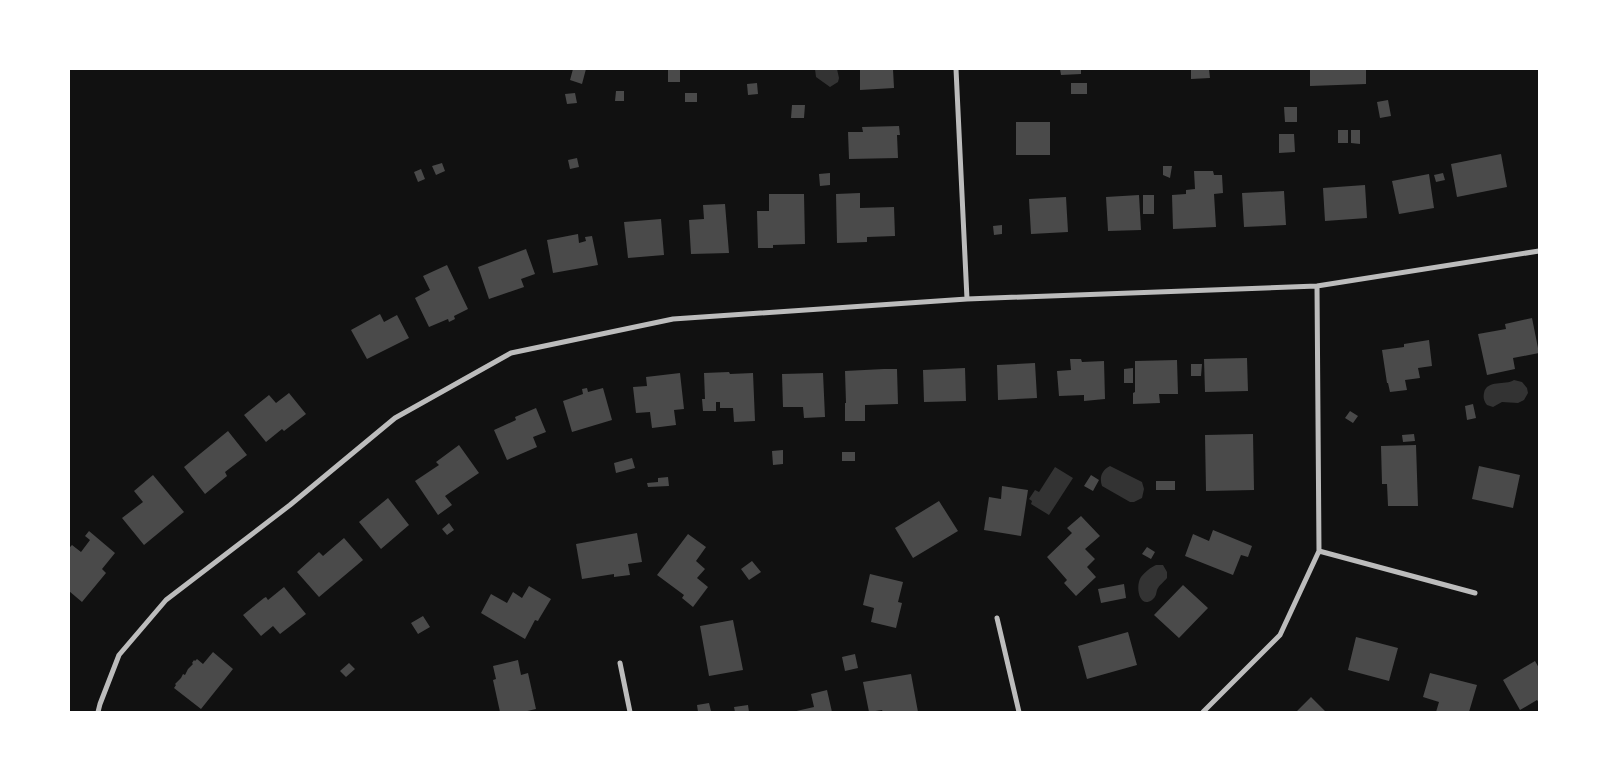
<svg xmlns="http://www.w3.org/2000/svg" width="1608" height="781" viewBox="0 0 1608 781" font-family="Raleway,sans-serif">
<rect width="100%" height="100%" fill="#111"/>
<path fill="#333" d="M815 69H837L839 78 838 82 830 87 816 77Z
M1514 380 1522 382 1527 388 1528 393 1524 400 1518 403 1502 402 1493 407 1487 405C1484 401 1483 398 1484 393 1487 379 1505 386 1514 380Z
M1110 466 1142 482 1144 489 1142 498 1134 502H1130L1102 486C1099 477 1102 470 1110 466Z
M1055 467 1073 478 1049 515 1031 504 1032 501 1029 499 1035 490 1039 492Z
M1156 565H1163L1167 572V578C1164 582 1159 585 1157 590 1156 594 1156 597 1152 600 1139 609 1135 586 1141 577 1144 573 1151 567 1156 565Z"/>
<path fill="#4a4a4a" d="M573 69H586L582 84 570 80Z
M668 69 680 70V82H668Z
M860 69H893L894 88 860 90Z
M1060 69H1081V74L1061 75Z
M1191 69H1209L1210 78 1191 79Z
M1310 69H1366V84L1310 86Z
M757 83 758 94 748 95 747 84Z
M1071 83H1087V94H1071Z
M616 91H624V101H615Z
M575 93 577 103 567 104 565 94Z
M685 93H697V102H685Z
M1388 100 1391 116 1380 118 1377 102Z
M792 105H805L804 118H791Z
M1284 107H1297V122H1285Z
M1016 122H1050V155H1016Z
M899 126 900 135H897L898 158 849 159 848 132H863L862 127Z
M1338 130H1348V143H1338Z
M1351 130H1360V144L1351 143Z
M1279 134H1294L1295 152 1279 153Z
M1501 154 1507 187 1457 197 1451 164Z
M577 158 579 167 570 169 568 160Z
M442 163 445 171 436 175 432 166Z
M1163 166H1172L1170 178 1163 175Z
M421 169 425 179 418 182 414 172Z
M1194 171H1213L1214 175H1222L1223 193 1214 194 1216 227 1173 229 1172 195 1186 194V190L1195 189Z
M830 173V185L820 186 819 174Z
M1443 173 1445 180 1436 182 1434 175Z
M1429 174 1434 208 1399 214 1392 181Z
M1365 185 1367 218 1325 221 1323 188Z
M1284 191 1286 225 1244 227 1242 193Z
M860 193V208L894 207 895 236 867 237V242L837 243 836 194Z
M769 194H804L805 244 773 245V248H758L757 211H769Z
M1139 195 1141 230 1108 231 1106 197Z
M1143 195H1154V214H1143Z
M1066 197 1068 232 1031 234 1029 199Z
M725 204 729 253 691 254 689 220 704 219 703 205Z
M661 219 664 255 628 258 624 222Z
M1002 225V234L994 235 993 226Z
M578 234 579 243 586 241 585 237 592 236 598 265 553 273 547 240Z
M526 249 535 274 521 279 524 287 489 299 478 267Z
M447 265 468 309 454 316 455 319 449 322 448 319 429 327 415 298 430 290 423 276Z
M380 314 384 322 397 315 409 338 367 359 351 330Z
M1532 318 1539 353 1513 358 1515 369 1487 375 1478 334 1506 329 1505 324Z
M1429 340 1432 366 1418 368 1420 378 1405 380 1407 390 1390 392 1388 383H1387L1382 350 1404 347V344Z
M1247 358 1248 391 1205 392 1204 359Z
M1070 359H1081L1082 362 1104 361 1105 399 1084 401V395L1059 396 1057 371 1071 370Z
M1177 360 1178 394H1159L1160 403 1133 404V393L1135 392V361Z
M1035 363 1037 398 998 400 997 365Z
M1191 364H1202L1201 376H1191Z
M965 368 966 401 924 402 923 370Z
M1133 368V383H1124V369Z
M884 369H897L898 404 865 405V421H845V403H846L845 371Z
M729 372 730 374 753 373 755 421 734 422 733 408H720V402H716V411H703L702 399H705L704 373Z
M680 373 684 409 674 410 676 425 652 428 650 412 636 413 633 387 647 386 646 377Z
M823 373 825 417 804 418 803 407H783L782 374Z
M587 388 588 392 603 388 612 420 572 432 563 401 583 394 582 389Z
M289 393 306 414 284 431 282 429 266 442 244 415 269 395 276 403Z
M1473 404 1476 418 1467 420 1465 406Z
M536 408 546 432 533 437 537 447 507 460 494 430 516 420 515 417Z
M1350 411 1358 416 1353 423 1345 418Z
M228 431 247 455 225 472 227 476 205 494 184 467Z
M1253 434 1254 490 1206 491 1205 435Z
M1414 434 1415 441 1403 442 1402 435Z
M459 445 479 473 445 496 452 505 438 515 415 481 439 465 436 462Z
M1416 445 1418 506H1388L1387 484H1382L1381 446Z
M783 450V464L773 465 772 451Z
M842 452H855V461H842Z
M632 458 635 468 616 473 614 463Z
M1479 466 1520 475 1513 508 1472 499Z
M153 475 184 512 144 545 122 518 143 502 134 491Z
M1091 475 1099 480 1093 491 1084 486Z
M668 477 669 486 648 487 647 483 658 482V478Z
M1156 481H1175V490H1156Z
M1002 486 1028 490 1021 536 984 530 989 497 1001 499Z
M388 498 409 525 381 549 359 522Z
M939 501 958 531 913 558 895 528Z
M1081 516 1100 536 1085 549 1095 559 1087 567 1096 577 1076 596 1064 583 1067 580 1047 557 1072 533 1067 528Z
M449 523 454 530 447 535 442 529Z
M1213 530 1252 546 1248 557 1241 555 1233 575 1185 556 1193 534 1209 541Z
M89 531 115 553 102 569 106 573 82 602 69 591V548L72 545 81 552 90 540 85 536Z
M637 533 642 562 628 564 630 575 614 577V574L582 579 576 544Z
M688 534 706 547 696 561 705 569 697 578 708 587 693 607 682 598 684 595 657 575Z
M344 538 363 560 319 597 297 572 319 552 323 556Z
M1147 547 1155 552 1151 559 1142 554Z
M752 561 761 572 749 580 741 569Z
M870 574 903 582 898 602 902 603 896 628 871 622 874 608 863 605Z
M1124 584 1126 598 1101 603 1098 589Z
M1183 585 1208 608 1179 638 1154 615Z
M529 586 551 599 539 619 538 621 535 620 525 639 481 613 491 594 507 603 513 592 522 598Z
M284 587 306 614 280 634 273 626 261 636 243 615 264 598 266 597 268 600Z
M423 616 430 627 418 634 411 623Z
M733 620 743 670 709 676 700 626Z
M1128 632 1137 665 1087 679 1078 646Z
M1356 637 1398 648 1389 681 1348 670Z
M213 652 233 669 201 709 174 688 176 685 175 684 181 678 183 674 185 675 188 669 193 664 192 663 194 660 195 661 197 659 203 664Z
M855 654 858 668 845 671 842 657Z
M518 660 521 675 528 673 536 709 523 712H500L493 680 496 679 493 666Z
M1535 661 1539 668V703L1537 700 1520 710 1503 680Z
M349 663 355 669 346 677 340 671Z
M1430 673 1477 685 1469 712H1436L1439 702 1423 697Z
M911 674 918 712H883L882 710 869 712 863 682Z
M827 690 832 712H792L814 707 811 694Z
M1311 697 1326 712H1296Z
M709 703 711 711 698 712 697 705Z
M748 705 749 712H735L734 707Z"/>
<g fill="none" stroke-linecap="round" stroke-linejoin="round">
<path stroke="#bcbcbc" stroke-width="5" d="M956 69 967 299
M1319 551 1475 593
M997 618 1019 712
M620 663 630 712
M98 712 100 704 119 655 166 600 290 505 395 418 511 353 673 319 967 299 1317 286 1539 251
M1203 712 1280 635 1319 551 1317 286"/>
</g>
<rect width="1608" height="781" fill="none" stroke="#ffffff" stroke-width="140"/>
</svg>
